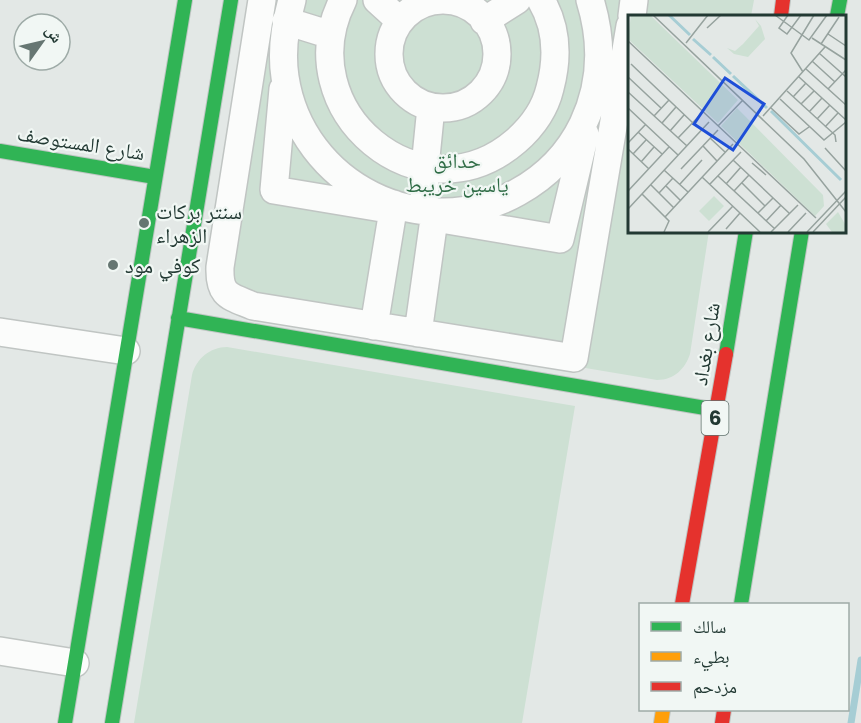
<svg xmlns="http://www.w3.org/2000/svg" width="861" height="723" viewBox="0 0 861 723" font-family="Poppins,'Noto Naskh Arabic',sans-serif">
<rect width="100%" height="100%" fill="#e3e8e6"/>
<path fill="#cde0d3" d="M254 0H754L751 16H630V231H709L690 354C685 369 674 380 657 380L239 310 209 283Z
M227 347 575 406 522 723H134L192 375C196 359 210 347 227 347Z"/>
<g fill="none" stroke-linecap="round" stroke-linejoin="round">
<path stroke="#a6cdd4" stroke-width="7" d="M851 723 861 660"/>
<g stroke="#c0c5c3" stroke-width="30">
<path id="street" d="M262 0 220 267C219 296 229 296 253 306L574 358 630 26
M292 0C285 25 281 51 285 77 301 185 423 246 518 192 547 176 569 153 583 124 602 84 603 42 590 0
M343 0C287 110 421 223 516 141 532 127 545 109 550 88 558 58 557 27 541 0
M377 0 400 21
M389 54a54 54 0 1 1 108 0a54 54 0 1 1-108 0Z
M632 16 634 0
M286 21 331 35
M484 21 517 0
M283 89 274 190 382 208
M424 211 425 167 431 107
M447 220 560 239 585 134
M374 326 394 204
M0 332 126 351
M418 333 435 212
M0 651 75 663"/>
</g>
<g stroke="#bfc5c3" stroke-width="16">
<path id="fast" d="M837 16 840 0
M0 151 155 177
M178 318 717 410
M726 354 746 231
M741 604 802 231
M65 723 185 0
M112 723 231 0"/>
</g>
<g stroke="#bfc5c3" stroke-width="16">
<path id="slow" d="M661 723 663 710"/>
</g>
<g stroke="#bfc5c3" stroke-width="16">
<path id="jam" d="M781 16 783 0
M682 604 726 354
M722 723 724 710"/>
</g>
<use href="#street" stroke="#fbfcfb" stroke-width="27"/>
<use href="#fast" stroke="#30b455" stroke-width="14"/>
<use href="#slow" stroke="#ff9f0a" stroke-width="14"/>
<use href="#jam" stroke="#e5322d" stroke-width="14"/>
</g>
<g fill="#667672" stroke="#f1f7f4" stroke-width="2">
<circle cx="144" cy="223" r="6"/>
<circle cx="113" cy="265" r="6"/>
</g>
<g text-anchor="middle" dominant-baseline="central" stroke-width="4.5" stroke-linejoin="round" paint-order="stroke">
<rect fill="#f1f7f4" stroke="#60726d" stroke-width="1.5" x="701.5" y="401" width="27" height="34" rx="4.5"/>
<g font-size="20" font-weight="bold" fill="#223933">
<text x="715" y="418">6</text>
</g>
<g font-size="21" fill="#223933" stroke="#f1f7f4">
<text transform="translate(81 143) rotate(9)">شارع المستوصف</text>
<text transform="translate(706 344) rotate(-81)">شارع بغداد</text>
</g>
<g font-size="21" fill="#306d47" stroke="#f1f7f4">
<text x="457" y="160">حدائق<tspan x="457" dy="24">ياسين خريبط</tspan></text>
</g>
<g font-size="21" fill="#223933" stroke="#f1f7f4" text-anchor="start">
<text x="156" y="211">سنتر بركات<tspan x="156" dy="24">الزهراء</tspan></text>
<text x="125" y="265">كوفي مود</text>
</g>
</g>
<g transform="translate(628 15)">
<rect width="218" height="218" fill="#e3e8e6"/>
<path d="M3 0H22L110 85 90 108 0 24ZM127 4 133 11 137 24 120 42 106 39 99 33 107 36 115 29 131 11ZM109 93 195 180 196 191 187 201 93 111ZM86 181 96 191 81 206 71 196ZM210 197 217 209V217H204L198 209Z" fill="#cde0d3"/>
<path fill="none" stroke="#a6cdd4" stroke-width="3" d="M41 0 62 20M65 24 83 40M85 42 103 59M105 61 139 93M143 96 213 165"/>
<path fill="none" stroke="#96a29e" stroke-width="1.5" d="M25 0 176 144 218 197M147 0 181 25 199 0M160 0 151 13 159 19 173 0M79 13 93 0M200 19 218 31M184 23 218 45M0 26 188 203M58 28 80 0M193 29 211 2M191 38 218 62M184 46 207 67M3 49 65 108M178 54 218 90M175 57 163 38 186 0M0 62 33 93M171 62 218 105M200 74 218 55M159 76 207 120 208 127M0 77 59 131M165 82 178 68M152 84 196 125 218 107M173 89 186 76M0 93 50 140M143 93 171 119 181 112M181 97 194 83M26 101 41 85M135 101 197 32M189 104 202 90M34 108 48 92M90 111 114 86M197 112 210 98M42 116 56 100M10 117 34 139M50 123 73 99M82 123 97 137M0 128 18 109M75 131 89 146M197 133 218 156M0 134 21 154M5 139 18 125M105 145 161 198M13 147 26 132M124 148 138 160M53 154 90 115M36 155 60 177M90 161 147 214M74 162 132 217M114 168 137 191M52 169 74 145M82 169 113 137M98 169 113 152M23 170 46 193M38 171 53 186M0 176 41 132M106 176 121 160M31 178 45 163M14 179 41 206 36 217M0 194 81 107M130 198 145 183M37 202 105 129M138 206 153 190M98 214 112 198M80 217 105 191M143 217 170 190M160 217 178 198M179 217 218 176M185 217 218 182"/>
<path fill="#1d4ed8" fill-opacity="0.15" stroke="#1d4ed8" stroke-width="3" d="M97 63 136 89 105 135 66 109Z"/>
<rect width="218" height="218" fill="none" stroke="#223933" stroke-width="3"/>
</g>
<rect x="639" y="603" width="210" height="108" fill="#f1f7f4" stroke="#9eaba7" stroke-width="1.5"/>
<rect x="651" y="622" width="30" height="9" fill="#30b455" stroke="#9eaba7" stroke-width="1.5"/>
<text x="693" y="633" font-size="18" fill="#223933">سالك</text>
<rect x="651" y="652" width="30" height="9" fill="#ff9f0a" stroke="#9eaba7" stroke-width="1.5"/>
<text x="693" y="663" font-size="18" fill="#223933">بطيء</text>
<rect x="651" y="682" width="30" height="9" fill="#e5322d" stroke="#9eaba7" stroke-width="1.5"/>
<text x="693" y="693" font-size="18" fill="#223933">مزدحم</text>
<g transform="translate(42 42) rotate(56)"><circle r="28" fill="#f1f7f4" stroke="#9eaba7" stroke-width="1.5"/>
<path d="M0-4.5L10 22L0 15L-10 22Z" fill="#667672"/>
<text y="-9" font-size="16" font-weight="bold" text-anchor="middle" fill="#223933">ش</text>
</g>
</svg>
